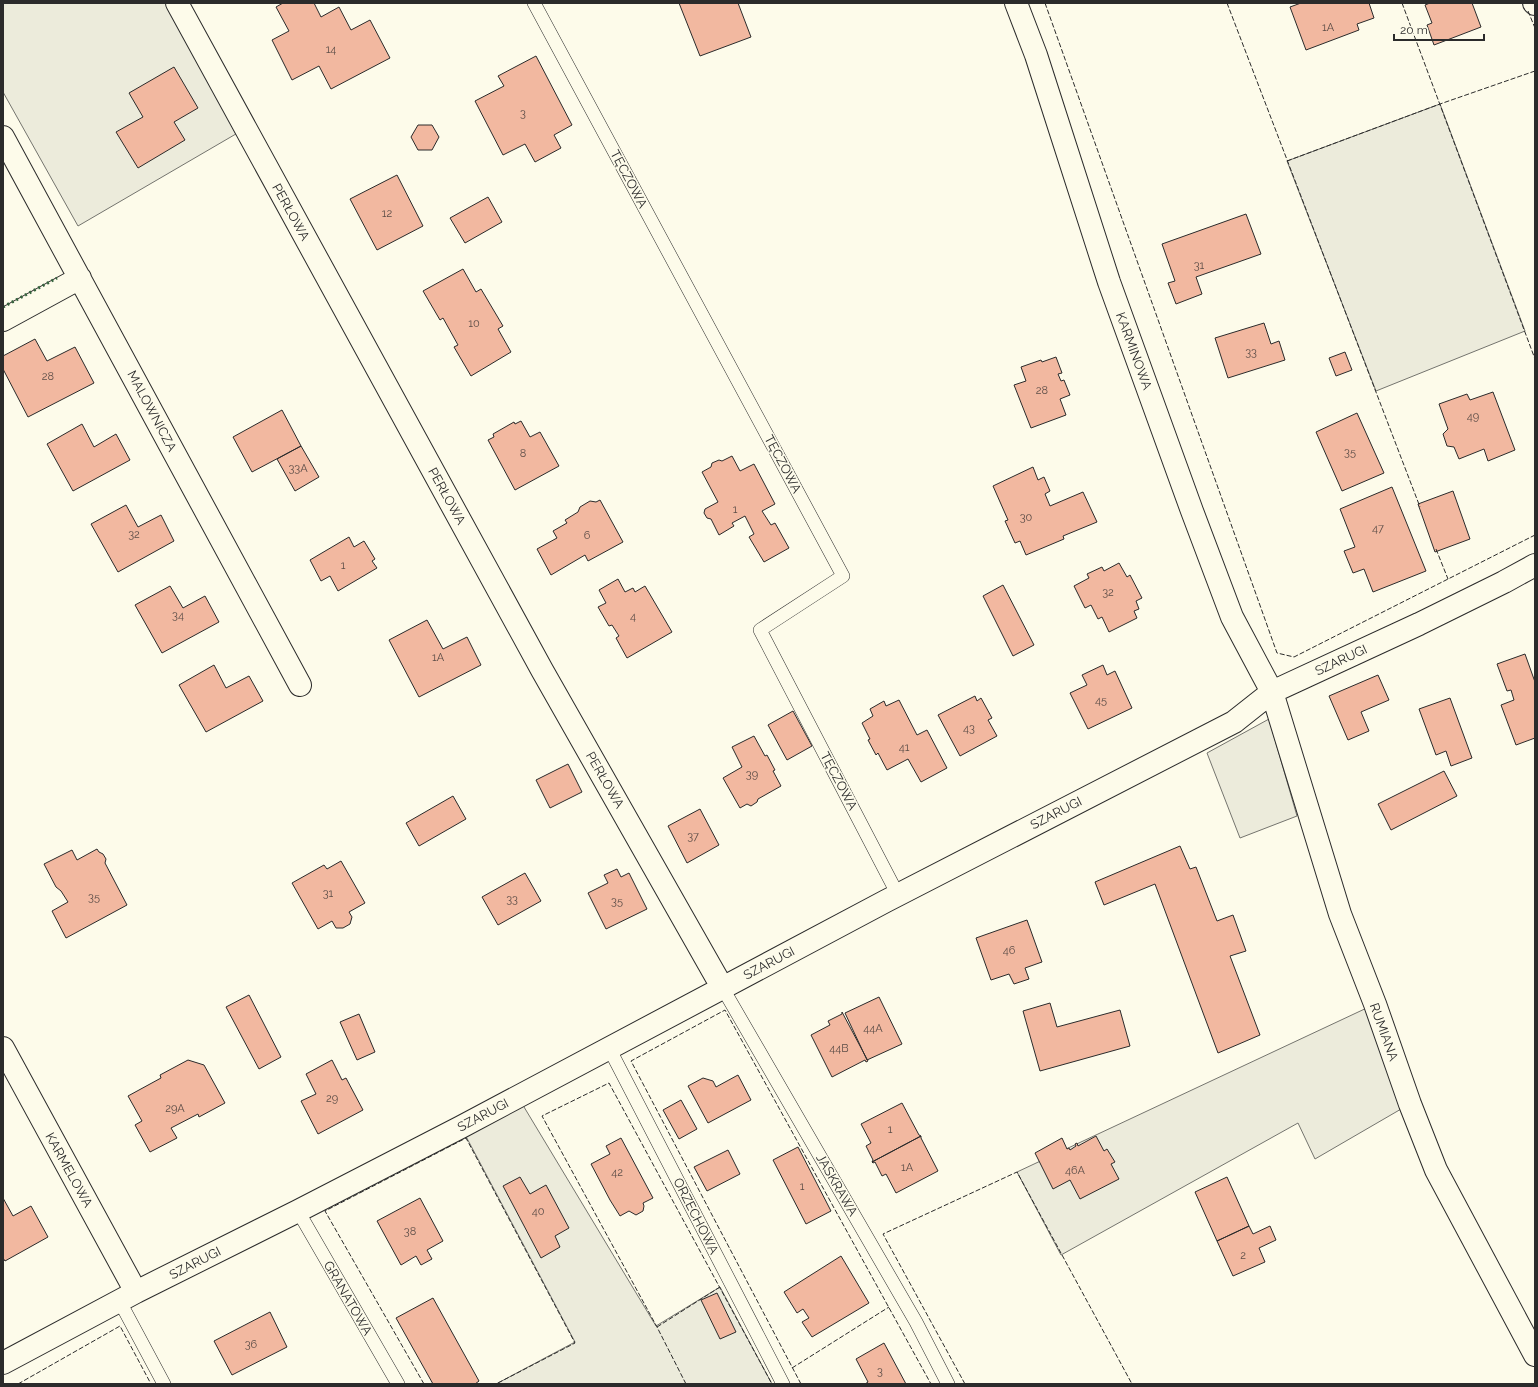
<svg xmlns="http://www.w3.org/2000/svg" width="1538" height="1387" viewBox="0 0 1538 1387" font-family="Raleway,sans-serif">
<rect width="100%" height="100%" fill="#fdfbea"/>
<path fill="#ecebdb" stroke="#74746e" d="M3 3H170L241 131 78 226 3 92Z
M1440 104 1525 331 1376 391 1287 161Z
M1269 719 1297 816 1240 838 1207 753Z
M1371 1006 1408 1105 1315 1159 1298 1123 1061 1255 1017 1172Z
M518 1097 656 1326 720 1287 772 1384H496L575 1342 461 1127Z"/>
<path fill="#f2b8a0" stroke="#2b2b2b" d="M283 3H314L321 17 339 7 351 30 370 20 390 58 331 89 319 66 292 80 272 40 289 31 276 7Z
M679 3H738L751 37 700 56Z
M1301 3H1369L1374 18 1357 24 1359 30 1306 50 1290 7Z
M1430 3H1472L1481 27 1434 45 1427 25 1432 23 1425 5Z
M536 56 572 125 554 135 561 148 535 162 525 144 503 155 475 101 504 86 498 76Z
M174 67 198 108 174 122 185 140 138 168 116 132 143 117 129 93Z
M418 125H432L439 137 432 150H418L411 137Z
M397 175 423 226 377 250 350 199Z
M488 197 502 222 465 243 450 218Z
M1246 214 1261 254 1196 277 1202 294 1176 304 1168 283 1175 281 1162 244Z
M463 269 476 292 481 289 503 326 498 329 511 352 471 376 454 347 458 345 443 318 440 320 423 291Z
M1264 323 1271 344 1279 341 1285 360 1228 378 1215 338Z
M35 339 47 361 75 347 94 383 28 417 3 369V356Z
M1345 352 1352 370 1336 376 1329 358Z
M1056 357 1062 373 1058 374 1061 381 1064 380 1070 395 1060 399 1066 415 1031 428 1014 385 1026 381 1021 367 1041 360 1042 362Z
M1493 392 1515 450 1488 461 1484 449 1459 459 1454 447 1447 446 1443 434 1448 429 1439 404 1467 394 1470 400Z
M282 410 301 446 252 472 233 437Z
M1357 413 1384 473 1342 491 1316 432Z
M521 421 530 437 540 432 559 466 515 490 488 440 494 437 493 434 514 422 515 424Z
M82 424 94 447 116 434 130 460 73 491 47 444Z
M301 446 319 477 295 491 277 459Z
M732 456 740 471 754 464 775 504 762 511 771 525 775 523 789 548 764 562 749 537 754 534 745 516 732 523 734 526 719 535 711 519 707 518 704 513 705 509 718 502 702 472 711 467 712 463 719 460 722 461Z
M1033 467 1038 480 1044 477 1050 491 1045 494 1050 506 1083 492 1097 522 1063 536 1064 539 1026 555 1020 541 1015 543 1005 521 1008 520 993 486Z
M1392 487 1426 571 1373 592 1364 569 1353 573 1344 551 1355 547 1340 509Z
M1453 491 1470 539 1435 552 1418 504Z
M600 500 623 542 588 561 585 555 551 575 537 549 557 538 553 531 567 523 565 520 578 512 580 507 590 501 596 502Z
M126 505 138 527 161 515 174 541 118 572 91 524Z
M349 537 354 547 364 541 375 559 372 561 377 568 338 591 330 576 321 581 310 560Z
M1119 563 1127 577 1130 575 1142 598 1136 601 1139 609 1134 611 1137 618 1109 632 1102 617 1098 619 1091 605 1085 608 1074 586 1089 578 1087 574 1102 567 1104 571Z
M618 579 625 592 633 588 635 592 645 586 672 632 627 658 616 638 619 636 612 625 609 626 598 607 606 603 599 590Z
M1003 585 1034 645 1013 656 983 596Z
M170 586 183 608 205 596 219 622 162 653 135 605Z
M427 620 443 649 467 637 481 665 419 697 389 640Z
M1525 654 1535 682V738L1516 745 1501 705 1514 700 1511 690 1507 691 1497 664Z
M214 665 226 688 249 676 263 701 206 732 179 685Z
M1103 665 1107 675 1115 671 1132 708 1088 729 1070 693 1087 685 1082 675Z
M1378 675 1389 700 1361 712 1369 731 1348 740 1329 696Z
M975 696 977 701 981 698 992 718 988 720 997 736 960 756 938 715Z
M1450 698 1472 758 1451 766 1446 751 1436 755 1419 709Z
M899 700 917 735 927 730 947 768 921 782 908 759 887 770 878 753 876 755 868 740 870 739 862 723 873 716 870 709 884 701 886 706Z
M793 711 812 746 787 760 768 725Z
M754 736 765 756 767 755 775 770 773 771 781 786 758 799 757 802 751 806 747 804 740 808 723 778 742 767 732 747Z
M568 764 582 792 550 808 536 780Z
M1444 771 1457 796 1391 830 1378 804Z
M453 796 466 819 419 846 406 823Z
M700 809 719 845 687 863 668 826Z
M1180 846 1190 869 1196 867 1217 921 1233 915 1246 951 1230 956 1260 1035 1218 1053 1155 884 1104 905 1095 882Z
M97 849 99 852 103 854 106 859 105 863 127 905 66 938 52 911 68 902 61 891 56 887 44 864 72 850 77 860Z
M341 861 365 903 349 912 352 917 350 924 343 928H336L332 921 318 929 292 883 324 865 327 869Z
M617 869 621 877 629 873 647 909 606 929 588 893 608 883 604 875Z
M525 873 541 901 498 925 482 897Z
M1027 920 1042 962 1025 968 1029 979 1014 984 1009 974 991 980 976 938Z
M249 995 281 1057 259 1069 226 1007Z
M879 997 902 1044 867 1060 845 1013Z
M1050 1003 1057 1027 1120 1010 1130 1046 1040 1071 1023 1011Z
M842 1012 868 1061 866 1062 865 1060 832 1077 811 1035 830 1025 828 1021 842 1014Z
M359 1014 375 1052 357 1060 340 1022Z
M188 1060 204 1065 225 1103 199 1117 198 1114 171 1128 177 1138 150 1152 135 1125 142 1121 128 1096 161 1078 160 1075Z
M332 1060 342 1080 346 1078 363 1110 318 1134 301 1101 316 1094 306 1074Z
M738 1075 751 1100 708 1123 688 1086 703 1078 713 1081 716 1087Z
M681 1100 697 1129 679 1139 663 1110Z
M902 1103 919 1135 921 1136 872 1162 873 1160 866 1146 871 1143 861 1124Z
M921 1136V1138L938 1171 896 1193 886 1174 882 1176 875 1162 873 1163 872 1162Z
M1096 1136 1104 1151 1107 1149 1115 1162 1111 1164 1119 1179 1080 1199 1070 1180 1053 1189 1035 1153 1062 1138 1067 1149 1069 1148 1070 1150 1076 1146 1075 1144 1077 1143 1078 1146Z
M621 1138 653 1198 643 1203 644 1206 643 1211 636 1215 629 1211 620 1216 610 1200 591 1164 610 1154 606 1146Z
M798 1147 831 1211 806 1224 773 1160Z
M728 1150 740 1174 707 1191 694 1167Z
M520 1177 530 1194 546 1185 569 1228 555 1236 560 1247 541 1258 503 1186Z
M1227 1177 1249 1226 1217 1241 1195 1192Z
M3 1198 13 1216 31 1206 48 1237 5 1261 3 1258Z
M420 1198 443 1241 427 1250 432 1259 421 1265 416 1256 401 1265 377 1221Z
M1249 1226 1253 1234 1270 1226 1276 1240 1259 1248 1265 1262 1233 1276 1217 1241Z
M841 1256 869 1303 812 1337 802 1322 809 1318 803 1309 797 1313 784 1292Z
M717 1293 736 1332 720 1339 701 1300Z
M433 1298 479 1381 475 1384H433L396 1318Z
M270 1312 287 1347 232 1375 214 1341Z
M884 1343 906 1384H865L868 1382 856 1359Z"/>
<g fill="none" stroke-linecap="round" stroke-linejoin="round">
<g stroke="#2b2b2b" stroke-width="14">
<path id="lane" d="M534 3 843 576 760 630 898 895
M722 987 916 1322 948 1384
M609 1048 783 1384
M298 1211 398 1384
M119 1300 164 1384"/>
</g>
<g stroke="#2b2b2b" stroke-width="24">
<path id="street" d="M177 3 542 670 722 987
M1016 3 1036 55 1109 282 1192 511 1232 617 1272 692 1340 914 1375 1004 1410 1104 1436 1170 1535 1355
M1534 3 1535 4
M3 137 300 685
M3 320 80 278
M3 1048 136 1292
M3 1363 136 1292 298 1211 461 1127 886 901 1234 722 1272 692 1419 624 1504 582 1535 565"/>
</g>
<use href="#lane" stroke="#fdfbea" stroke-width="13"/>
<use href="#street" stroke="#fdfbea" stroke-width="22"/>
<path stroke="#34623c" stroke-width="3" stroke-dasharray="2 3" stroke-linecap="butt" d="M3 307 57 278"/>
<path stroke="#2b2b2b" stroke-width="1" stroke-dasharray="5 2" stroke-linecap="butt" d="M1045 3 1277 653 1294 657 1535 535
M1227 3 1420 507
M1402 3 1535 359
M1528 11 1535 28
M1287 161 1440 104 1535 71
M1436 549 1448 579
M657 1327 720 1287
M792 1368 889 1307
M18 1384 120 1326 151 1384
M424 1384 325 1211 466 1138 575 1343 496 1384
M686 1384 657 1327 542 1116 609 1083 772 1384
M801 1384 631 1061 725 1010 931 1384
M965 1384 883 1234 1017 1172 1132 1384"/>
</g>
<g text-anchor="middle" dominant-baseline="central" stroke-width="3" stroke-linejoin="round" paint-order="stroke">
<g font-size="11" fill="#5d4e48">
<text x="1328" y="27">1A</text>
<text x="331" y="49">14</text>
<text x="523" y="113">3</text>
<text x="387" y="213">12</text>
<text x="1199" y="265">31</text>
<text x="474" y="323">10</text>
<text x="1251" y="352">33</text>
<text x="48" y="376">28</text>
<text x="1042" y="390">28</text>
<text x="1473" y="416">49</text>
<text x="1350" y="452">35</text>
<text x="523" y="453">8</text>
<text x="298" y="468">33A</text>
<text x="735" y="509">1</text>
<text x="1026" y="517">30</text>
<text x="1378" y="528">47</text>
<text x="134" y="534">32</text>
<text x="587" y="535">6</text>
<text x="343" y="565">1</text>
<text x="1108" y="592">32</text>
<text x="178" y="615">34</text>
<text x="633" y="616">4</text>
<text x="438" y="657">1A</text>
<text x="1101" y="700">45</text>
<text x="969" y="728">43</text>
<text x="904" y="747">41</text>
<text x="752" y="774">39</text>
<text x="693" y="836">37</text>
<text x="328" y="893">31</text>
<text x="94" y="897">35</text>
<text x="512" y="899">33</text>
<text x="617" y="901">35</text>
<text x="1009" y="950">46</text>
<text x="873" y="1028">44A</text>
<text x="839" y="1048">44B</text>
<text x="332" y="1098">29</text>
<text x="175" y="1108">29A</text>
<text x="890" y="1129">1</text>
<text x="907" y="1167">1A</text>
<text x="1075" y="1170">46A</text>
<text x="617" y="1172">42</text>
<text x="802" y="1186">1</text>
<text x="538" y="1211">40</text>
<text x="410" y="1231">38</text>
<text x="1243" y="1255">2</text>
<text x="251" y="1344">36</text>
<text x="880" y="1371">3</text>
</g>
<g font-size="13" fill="#2b2b2b" stroke="#fdfbea">
<text transform="translate(629 179) rotate(62)">TĘCZOWA</text>
<text transform="translate(291 212) rotate(61)">PERŁOWA</text>
<text transform="translate(1134 351) rotate(70)">KARMINOWA</text>
<text transform="translate(152 411) rotate(62)">MALOWNICZA</text>
<text transform="translate(783 464) rotate(62)">TĘCZOWA</text>
<text transform="translate(447 496) rotate(61)">PERŁOWA</text>
<text transform="translate(1341 660) rotate(-25)">SZARUGI</text>
<text transform="translate(605 780) rotate(60)">PERŁOWA</text>
<text transform="translate(839 781) rotate(62)">TĘCZOWA</text>
<text transform="translate(1056 813) rotate(-27)">SZARUGI</text>
<text transform="translate(769 963) rotate(-28)">SZARUGI</text>
<text transform="translate(1384 1032) rotate(70)">RUMIANA</text>
<text transform="translate(483 1115) rotate(-28)">SZARUGI</text>
<text transform="translate(69 1170) rotate(61)">KARMELOWA</text>
<text transform="translate(837 1185) rotate(60)">JASKRAWA</text>
<text transform="translate(696 1216) rotate(63)">ORZECHOWA</text>
<text transform="translate(195 1263) rotate(-27)">SZARUGI</text>
<text transform="translate(348 1298) rotate(60)">GRANATOWA</text>
</g>
</g>
<rect width="1538" height="1387" fill="none" stroke="#2b2b2b" stroke-width="8"/>
<path d="M1394 34v6h90v-6" fill="none" stroke="#2b2b2b" stroke-width="2"/>
<text x="1400" y="34" font-size="12" fill="#2b2b2b" stroke="#fdfbea" stroke-width="3" paint-order="stroke">20 m</text>
</svg>
